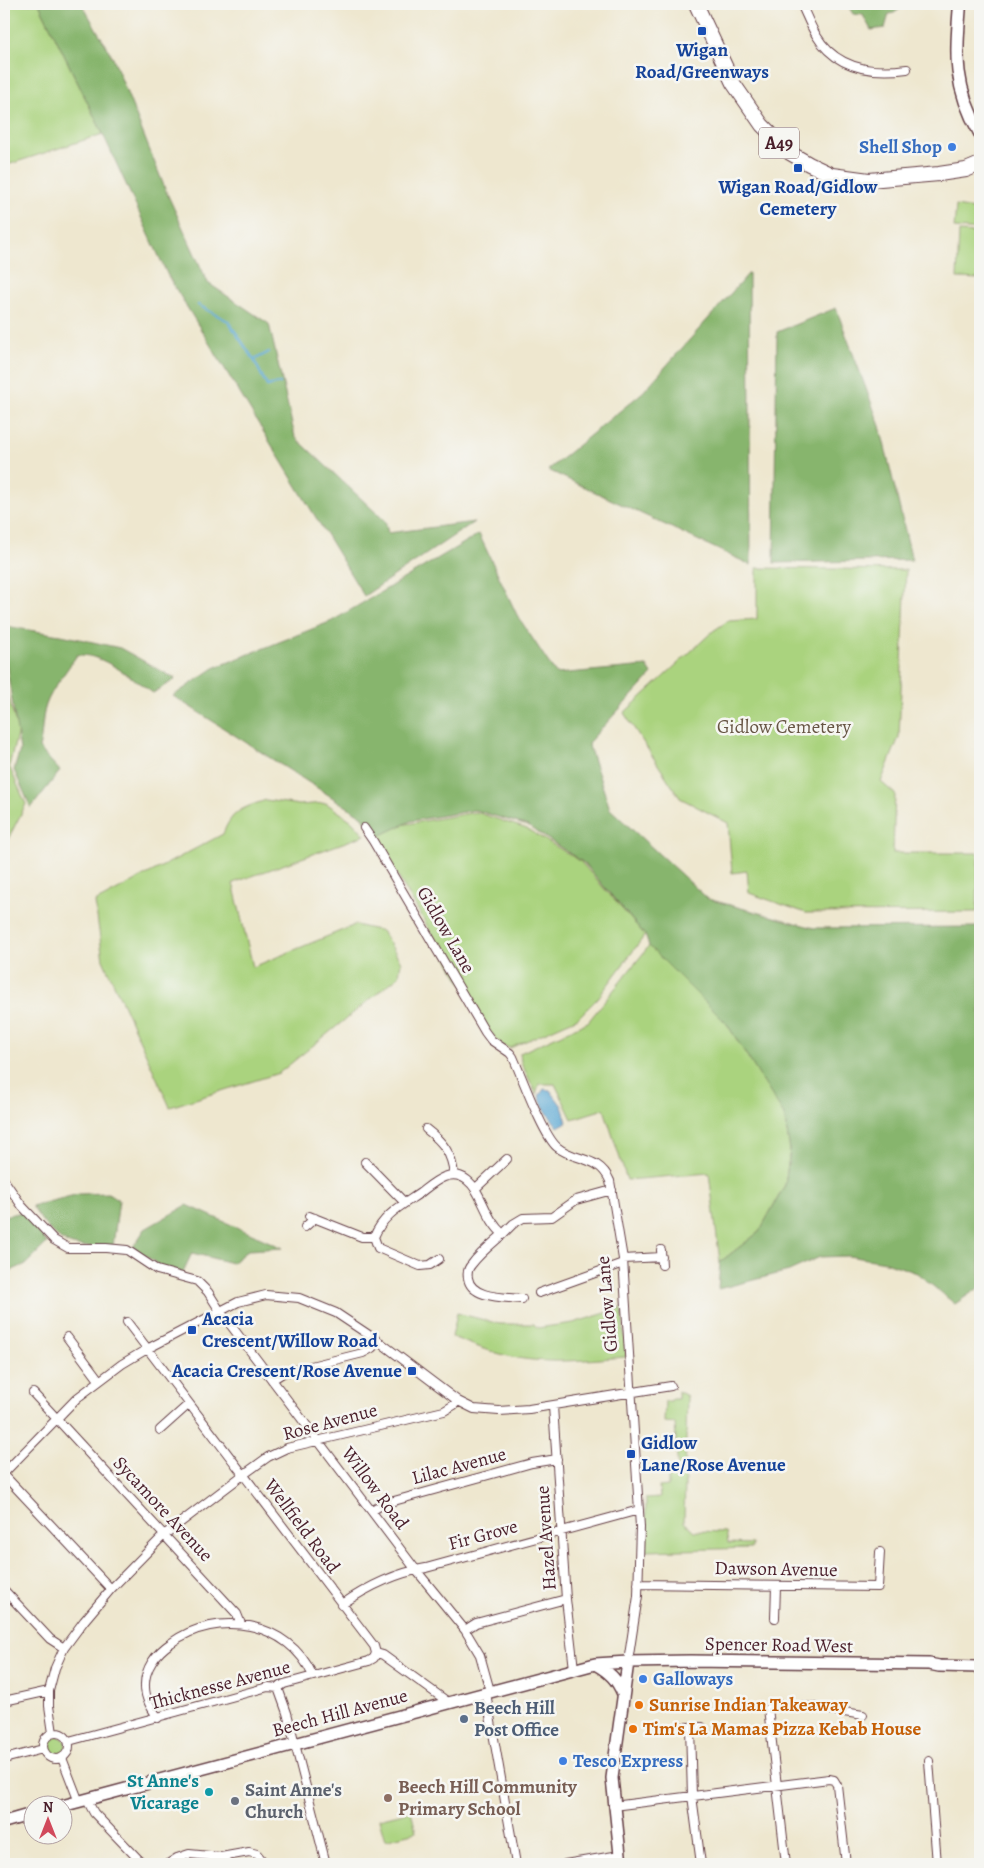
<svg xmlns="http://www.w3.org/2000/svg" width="984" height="1868" viewBox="0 0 984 1868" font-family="Alegreya,serif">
<rect width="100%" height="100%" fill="#f6f6f2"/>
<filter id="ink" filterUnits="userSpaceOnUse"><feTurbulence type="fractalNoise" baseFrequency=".02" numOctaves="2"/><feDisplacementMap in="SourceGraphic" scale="10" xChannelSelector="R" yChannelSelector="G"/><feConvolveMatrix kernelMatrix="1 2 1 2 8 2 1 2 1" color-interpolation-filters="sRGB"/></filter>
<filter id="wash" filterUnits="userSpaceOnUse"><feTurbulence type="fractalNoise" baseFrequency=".0096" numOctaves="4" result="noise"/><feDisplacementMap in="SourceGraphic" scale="20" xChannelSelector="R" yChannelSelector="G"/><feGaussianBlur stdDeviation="1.12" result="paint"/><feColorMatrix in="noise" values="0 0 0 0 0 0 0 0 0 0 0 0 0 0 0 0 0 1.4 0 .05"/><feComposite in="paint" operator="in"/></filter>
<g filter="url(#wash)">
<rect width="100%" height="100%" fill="#eee7cf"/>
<path fill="#aad37e" stroke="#7a7954" d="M4 4H39L103 134 4 166Z
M956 206 980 210V230L954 228Z
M959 232 980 233V279L957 278Z
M757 568 906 570 899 737 881 782 895 794 893 853H978L977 912 806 913 749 893 747 871 732 873 728 823 680 798 624 713 713 631 728 621 757 619Z
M4 682 18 731 9 766 26 804 4 847Z
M266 800 299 805 326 803 352 821 365 835 233 883 253 967 355 925 382 931 401 962 399 976 279 1073 170 1107 103 960 95 902 223 834C232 810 243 808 266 800Z
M476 812 527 829 580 861 645 935 598 998 578 1018 510 1048 500 1045 491 1033 375 838 401 825Z
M649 946 727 1024 784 1114 790 1150 785 1185 759 1232 720 1262 709 1173 627 1180 604 1109 572 1119 555 1084H539L536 1094 521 1062 520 1053 588 1022Z
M622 1308 626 1357C595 1359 564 1363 533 1360 505 1358 478 1347 452 1337L457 1313 500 1324H534L537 1328 573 1323Z
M678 1391 687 1396 684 1522 694 1531 726 1532 728 1543 752 1544V1548L645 1551 646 1498 660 1497 659 1487 668 1486V1477L678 1476 675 1423 664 1422 665 1401H671L672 1399H678Z
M46 1746a10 10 0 1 1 20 0a10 10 0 1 1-20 0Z
M411 1811 416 1832 385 1840 379 1819Z"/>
<path fill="#87b56d" stroke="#686a4c" d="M39 4H82L113 58 166 191 208 283 269 324 295 437 385 521 388 533 474 522 364 596 168 276 103 134Z
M848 4H893L903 7 894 13 889 14 885 28 871 30 863 15 853 14 848 6Z
M749 273 751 565 548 470 643 392Z
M836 308 880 426 912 560 774 563 777 332Z
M479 534 517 615 556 674 647 666 652 674 588 743 610 809 708 899 814 928 980 927V1287L955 1304 917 1273 886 1262 848 1256 820 1257 789 1271 718 1289 720 1262 759 1232 785 1185 790 1150 784 1115 727 1024 649 946 645 935 584 863 528 826 475 810 411 821 375 838 363 817 173 696 214 668 332 621Z
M4 626 66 636 120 648 176 679 153 693C133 679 102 653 77 655 68 669 51 690 46 705 41 720 43 734 39 748L60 771 31 808 14 770 20 750 4 650Z
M108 1193 119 1200 113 1246C99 1246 80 1249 67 1243 52 1236 40 1219 32 1206L79 1194Z
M187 1205 283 1248 248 1250 232 1263 192 1253 183 1272 163 1268 133 1247 145 1229Z
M23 1212 47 1243 26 1264 6 1273 4 1272V1216Z"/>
<path fill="#5aa7d3" stroke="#52637f" d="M544 1089 550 1090 562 1106 567 1122 558 1127C550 1117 543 1109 539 1096Z"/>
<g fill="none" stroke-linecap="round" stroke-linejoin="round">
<path stroke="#5aa7d3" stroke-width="2.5" d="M198 305 228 321 254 360 267 386 280 383
M254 360 269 352"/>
</g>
</g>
<g filter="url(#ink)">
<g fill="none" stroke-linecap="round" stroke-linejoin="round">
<g stroke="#633d44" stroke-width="10">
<path id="street" d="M801 4C806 14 810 25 816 35 836 69 871 74 907 69
M364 828 373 841 485 1032 491 1040 510 1053 513 1057C522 1077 543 1135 557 1147 575 1162 599 1155 610 1181L623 1259 640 1527 638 1596 628 1662
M426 1129C443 1142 452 1153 454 1175
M365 1162 405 1203
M4 1180 22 1206 54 1240 68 1248H106L127 1250 157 1270 197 1281 208 1292 220 1311 416 1570 465 1630 480 1655 490 1691
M476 1188 507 1159
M309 1216 362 1237H374
M305 1227 315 1218
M503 1234C493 1243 480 1253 472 1264 468 1268 467 1273 468 1278 471 1299 506 1297 522 1299
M661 1250 662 1265
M439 1259 430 1265 420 1266 378 1248 374 1237C383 1215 401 1206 420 1193 433 1183 450 1167 467 1180 482 1191 485 1219 503 1234L513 1224 523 1218 552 1217 576 1200 612 1190
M623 1259 662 1257
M539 1293 623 1263
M127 1322 374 1646 376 1653
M67 1337 99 1380
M272 1380 283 1373 363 1353 372 1348 378 1341
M33 1393 237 1614 241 1624
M553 1406 566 1599 574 1669
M160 1430 189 1404
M4 1473 77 1398 122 1364 147 1349 238 1302 266 1295 299 1298 336 1313 381 1343 458 1401 474 1409 499 1411 529 1409 671 1386
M4 1475 111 1589
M372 1511 383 1504 532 1463 557 1459
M638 1584 878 1587 880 1552
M4 1590 50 1639 64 1648
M341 1605C367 1587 395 1573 426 1568L639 1510
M775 1618 776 1586
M465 1630 476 1623 566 1599
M376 1653 383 1655 448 1702
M278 1688 287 1713 326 1864
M486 1693 516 1864
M4 1701 49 1691
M158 1718C152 1709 145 1699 145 1687 144 1669 156 1653 171 1643 217 1609 289 1621 313 1676
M680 1727H702
M690 1727 692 1796 701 1864
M53 1733 49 1706V1691L55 1668 64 1648 84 1621 111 1589 164 1535 243 1475 268 1457 287 1448 444 1411 454 1405 458 1401
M43 1746a13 13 0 1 1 26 0a13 13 0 1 1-26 0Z
M69 1741 268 1687 278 1688 284 1684 369 1661 374 1658 376 1653
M62 1758 79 1802
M4 1759 43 1749
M929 1761 937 1864
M87 1800 94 1813 143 1864
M613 1806 829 1779 834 1780 837 1785 846 1864
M168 1864 177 1858 189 1854 221 1857 249 1852 257 1854 265 1864
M565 1864 620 1855
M786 1864 768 1708 773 1705 813 1707 863 1715"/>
</g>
<g stroke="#633d44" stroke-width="14">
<path id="secondary" d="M595 1664C609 1672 617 1679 623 1694
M62 1806 595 1664 628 1662 690 1661 929 1664 939 1666 980 1667
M4 1822 32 1814
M621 1864 612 1778 628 1662"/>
</g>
<g stroke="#633d44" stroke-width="15">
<path id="primary" d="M960 4C956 56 953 86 980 133"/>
</g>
<g stroke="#633d44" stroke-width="16">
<path id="highway" d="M696 4 733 83 762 125 790 153 809 164 832 175 869 180 939 174 966 170 980 164"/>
</g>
<use href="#street" stroke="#fff" stroke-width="8"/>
<use href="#secondary" stroke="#fff" stroke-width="11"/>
<use href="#primary" stroke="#fff" stroke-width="12"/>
<use href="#highway" stroke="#fff" stroke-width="14"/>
</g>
</g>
<g fill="#1a4fb4" stroke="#f6f6f2" stroke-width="2">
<rect x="697" y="26" width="10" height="10" rx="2.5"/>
<rect x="793" y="163" width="10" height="10" rx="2.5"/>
<rect x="187" y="1325" width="10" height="10" rx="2.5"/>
<rect x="407" y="1366" width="10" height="10" rx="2.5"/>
<rect x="626" y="1449" width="10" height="10" rx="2.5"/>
</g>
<g fill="#3f7fe0" stroke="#f6f6f2" stroke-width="2">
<circle cx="952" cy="147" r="5"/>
<circle cx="643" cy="1679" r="5"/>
<circle cx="563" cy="1761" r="5"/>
</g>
<g fill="#e8710a" stroke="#f6f6f2" stroke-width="2">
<circle cx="639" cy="1705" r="5"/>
<circle cx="633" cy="1729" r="5"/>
</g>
<circle fill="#5c6f8a" stroke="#f6f6f2" stroke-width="2" cx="464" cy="1719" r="5"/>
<circle fill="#0f9aa8" stroke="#f6f6f2" stroke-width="2" cx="209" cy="1792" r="5"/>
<circle fill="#8d6e63" stroke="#f6f6f2" stroke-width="2" cx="388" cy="1798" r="5"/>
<circle fill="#6b7280" stroke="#f6f6f2" stroke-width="2" cx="235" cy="1801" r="5"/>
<g text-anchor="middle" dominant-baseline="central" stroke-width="5" stroke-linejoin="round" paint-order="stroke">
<rect fill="#f6f6f2" stroke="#7e6067" stroke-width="1" x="759" y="127.5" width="40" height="31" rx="4"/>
<g font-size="18" font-weight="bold" fill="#4a1f2b">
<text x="779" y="143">A49</text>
</g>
<g font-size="19" font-weight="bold" fill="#164399" stroke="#f6f6f2">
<text x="702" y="50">Wigan<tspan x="702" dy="22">Road/Greenways</tspan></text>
<text x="798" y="187">Wigan Road/Gidlow<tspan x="798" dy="22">Cemetery</tspan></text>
<text x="202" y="1319" text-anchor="start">Acacia<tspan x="202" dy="22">Crescent/Willow Road</tspan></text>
<text x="402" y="1371" text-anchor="end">Acacia Crescent/Rose Avenue</text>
<text x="641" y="1443" text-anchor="start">Gidlow<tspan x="641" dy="22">Lane/Rose Avenue</tspan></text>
</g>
<g font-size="19" font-weight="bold" fill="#366cbe" stroke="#f6f6f2" text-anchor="start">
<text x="942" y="147" text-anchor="end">Shell Shop</text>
<text x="653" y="1679">Galloways</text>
<text x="573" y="1761">Tesco Express</text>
</g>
<g font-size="19" fill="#675544" stroke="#f6f6f2">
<text x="784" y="727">Gidlow Cemetery</text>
</g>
<g font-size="19" fill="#4a1f2b" stroke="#f6f6f2">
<text transform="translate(446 930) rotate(60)">Gidlow Lane</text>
<text transform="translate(607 1304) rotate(-95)">Gidlow Lane</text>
<text transform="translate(330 1422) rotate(-15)">Rose Avenue</text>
<text transform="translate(459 1466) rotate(-15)">Lilac Avenue</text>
<text transform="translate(375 1488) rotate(53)">Willow Road</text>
<text transform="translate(163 1509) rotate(47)">Sycamore Avenue</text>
<text transform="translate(302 1526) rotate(53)">Wellfield Road</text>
<text transform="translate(483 1535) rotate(-15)">Fir Grove</text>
<text transform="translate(546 1538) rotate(-94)">Hazel Avenue</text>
<text transform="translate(776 1569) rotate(1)">Dawson Avenue</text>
<text transform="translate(779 1645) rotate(1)">Spencer Road West</text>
<text transform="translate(220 1685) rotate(-15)">Thicknesse Avenue</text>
<text transform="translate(340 1713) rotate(-15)">Beech Hill Avenue</text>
</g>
<g font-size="19" font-weight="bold" fill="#c56008" stroke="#f6f6f2" text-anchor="start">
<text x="649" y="1705">Sunrise Indian Takeaway</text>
<text x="643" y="1729">Tim's La Mamas Pizza Kebab House</text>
</g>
<g font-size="19" font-weight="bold" fill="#4e5e75" stroke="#f6f6f2" text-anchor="start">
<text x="474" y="1708">Beech Hill<tspan x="474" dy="22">Post Office</tspan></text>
</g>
<g font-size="19" font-weight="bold" fill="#0d838f" stroke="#f6f6f2" text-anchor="end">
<text x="199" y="1781">St Anne's<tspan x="199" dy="22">Vicarage</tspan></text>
</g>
<g font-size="19" font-weight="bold" fill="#785e54" stroke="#f6f6f2" text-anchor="start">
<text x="398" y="1787">Beech Hill Community<tspan x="398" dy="22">Primary School</tspan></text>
</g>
<g font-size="19" font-weight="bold" fill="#5b616d" stroke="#f6f6f2" text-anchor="start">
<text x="245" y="1790">Saint Anne's<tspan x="245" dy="22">Church</tspan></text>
</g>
</g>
<rect width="984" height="1868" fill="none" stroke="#f6f6f2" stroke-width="20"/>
<g transform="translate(48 1820)"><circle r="24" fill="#f6f6f2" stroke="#b1a0a2"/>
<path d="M0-4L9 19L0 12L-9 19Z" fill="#d1495b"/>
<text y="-8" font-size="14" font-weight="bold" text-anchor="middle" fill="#4a1f2b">N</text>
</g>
</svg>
